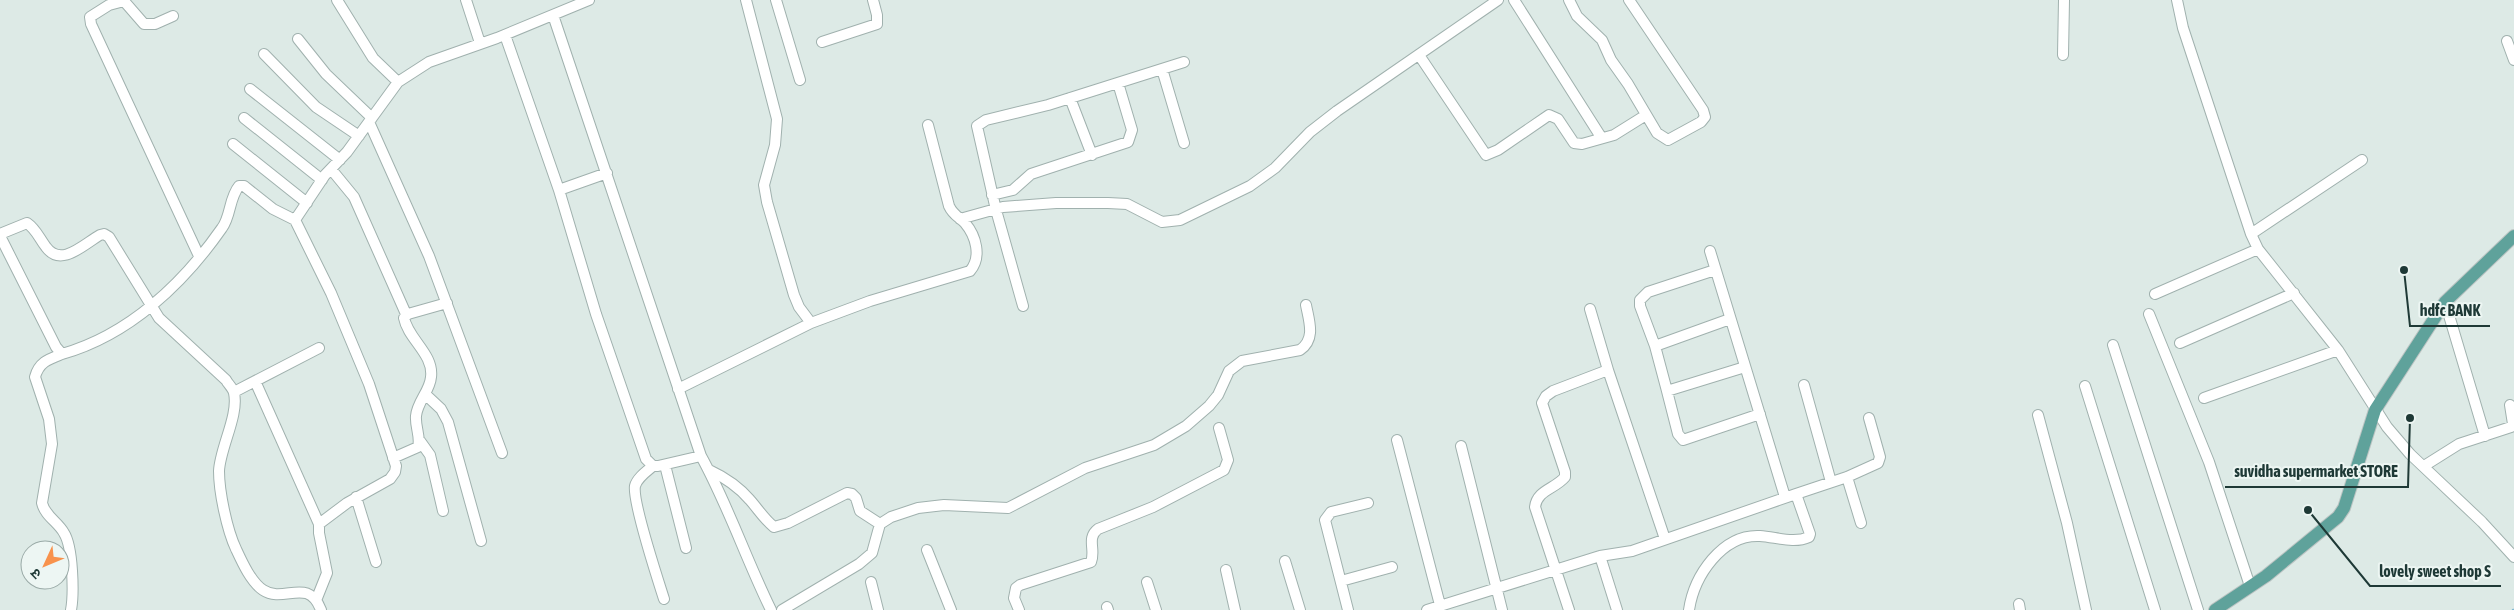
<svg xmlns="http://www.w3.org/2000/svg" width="2514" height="610" viewBox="0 0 2514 610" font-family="'Asap Condensed','Noto Sans Devanagari',sans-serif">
<rect width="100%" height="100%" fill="#ddeae6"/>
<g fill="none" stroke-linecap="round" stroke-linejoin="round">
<path stroke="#81b9d3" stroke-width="2.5" d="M2513 610H2514"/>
<g stroke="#a0b1ae" stroke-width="12">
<path id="minor" d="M337 0 373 58 398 82
M466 0 480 43
M746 0 777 119 775 145 764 185 767 202 794 295 799 307 811 323
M776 0 800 80
M1514 0 1601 137
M1569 0 1577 16 1602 40 1611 60 1628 84 1657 133 1668 140 1701 122 1705 117 1703 110 1629 0
M2177 0 2183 28 2251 234 2258 249 2338 350 2387 427 2410 454 2482 522 2514 557
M553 15 701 456C728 505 746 559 771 610
M173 16 155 24H144L124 1 109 5 90 17 91 24 199 256
M505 35 559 190 596 314 646 459 653 466H658L701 456
M298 39 326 74 372 118
M2507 41 2514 60
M822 42 877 24V15L873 0
M264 54 316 107 359 136
M1419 55 1486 155 1498 150 1549 115 1558 119 1574 143 1582 144 1614 135 1646 115
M2063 55 2064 0
M1162 69 1184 143
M250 89 340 160
M1070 98 1092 155
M244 118 322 180
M369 122 429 256 502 453
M233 144 307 203
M331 169 354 197 406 314
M559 190 607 173
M992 195 1013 190 1031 174 1128 142 1132 130 1118 83
M960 219 1003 207 1056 203H1108L1127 204 1162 222 1180 220 1250 186 1275 168 1310 132 1337 111 1498 0
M295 220 325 175 347 152 398 82 429 62 497 38 589 0
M0 234 27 223C36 229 39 238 46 247 61 268 84 244 100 235L104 234 109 237 159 318 226 380C228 384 233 388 234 393 239 415 220 448 219 471 219 492 227 530 236 549 242 562 251 582 263 590 284 604 308 576 321 610
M2251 234 2362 160
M0 236 56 347 62 354C129 335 183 284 222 228 231 216 229 198 239 186H244L273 209 295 220 331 293 369 384 396 466 395 472 390 479 347 503 319 524V533L327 573 317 598
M1710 251 1785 497
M1715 270 1648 292 1640 300V306L1655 346 1667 391 1745 367
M2155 294 2258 249
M2445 302 2485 436
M1023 306 996 210 977 126 986 120 1048 105 1184 62
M1590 309 1608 370
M2149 314 2209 462 2250 586
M2180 343 2294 293
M2113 345 2198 610
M1655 346 1730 319
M62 354C49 359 39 362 35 377L49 419 52 444 42 503C45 516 58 522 64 533 73 547 74 594 71 610
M255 381 319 524
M1804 385 1831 482
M2085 386 2155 610
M678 389 811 323 870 301 970 271C982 257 976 236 965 223 959 217 953 215 949 206L928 125
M1667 391 1678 434 1683 440 1760 414
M234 392 319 348
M425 394 441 409 448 422 481 541
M2204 398 2338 350
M2038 415 2067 523 2086 610
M1397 440 1440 605
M420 441 430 455 443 511
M1461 446 1502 610
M393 458 418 447C421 437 415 427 416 416 417 402 430 391 431 377 434 354 408 339 404 318L408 314 447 303
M665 465 686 548
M653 466C647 471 637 478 635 486 632 501 658 580 664 599
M2424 466 2459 444 2511 427 2513 424 2510 405
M709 470C724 477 739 487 750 500 758 509 764 519 774 527L788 523 847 493 852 494 856 498 860 511 880 524
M1847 477 1861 523
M1796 494 1847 477 1878 463 1880 457 1869 418
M356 497 376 562
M927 550 951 610
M1600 556 1617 610
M1285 561 1300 610
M1226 570 1235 610
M1341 581 1392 567
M871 582 878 610
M1147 582 1156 610
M2019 604 2020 610
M1107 607 1108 610
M782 610 859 564 872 553 880 524 891 517 918 508 944 505 1008 508 1085 468 1154 445 1186 426 1209 406 1218 395 1229 371 1242 361 1300 350C1316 339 1309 321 1306 305
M1019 610 1014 598 1016 588 1020 585 1091 562C1096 550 1086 538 1098 529L1153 507 1224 470 1228 460 1219 428
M1348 610 1325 520 1331 512 1368 503
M1427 610 1600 556 1632 551 1796 494 1810 534 1809 537C1794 544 1776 537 1760 536 1722 534 1694 576 1689 610
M1569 610 1535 507C1537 490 1555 489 1565 477V472L1542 403 1546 396 1553 391 1608 370 1665 539"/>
</g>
<g stroke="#bcc4c3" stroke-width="14">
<path id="major" d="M2215 610 2266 576 2338 517 2344 508 2375 410 2445 302 2514 236"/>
</g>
<use href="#minor" stroke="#fff" stroke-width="10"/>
<use href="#major" stroke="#5fa29b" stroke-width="12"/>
</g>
<path fill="none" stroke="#1e3936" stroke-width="2" d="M2404 270L2410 326H2490M2410 418L2408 487H2225M2308 510L2370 586H2501"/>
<g fill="#1e3936" stroke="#edf6f3" stroke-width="2">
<circle cx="2404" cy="270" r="5"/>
<circle cx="2410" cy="418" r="5"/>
<circle cx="2308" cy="510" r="5"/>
</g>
<g font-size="16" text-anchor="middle" font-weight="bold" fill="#1e3936" stroke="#edf6f3" stroke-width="4" stroke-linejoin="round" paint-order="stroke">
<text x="2450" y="316">hdfc BANK</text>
<text x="2316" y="477">suvidha supermarket STORE</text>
<text x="2435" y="577">lovely sweet shop S</text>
</g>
<g transform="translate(45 565) rotate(226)"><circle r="24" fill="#edf6f3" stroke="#9aaaa7"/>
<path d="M0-4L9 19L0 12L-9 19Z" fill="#f8924c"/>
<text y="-8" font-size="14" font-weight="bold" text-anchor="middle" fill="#1e3936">उ</text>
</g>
</svg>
